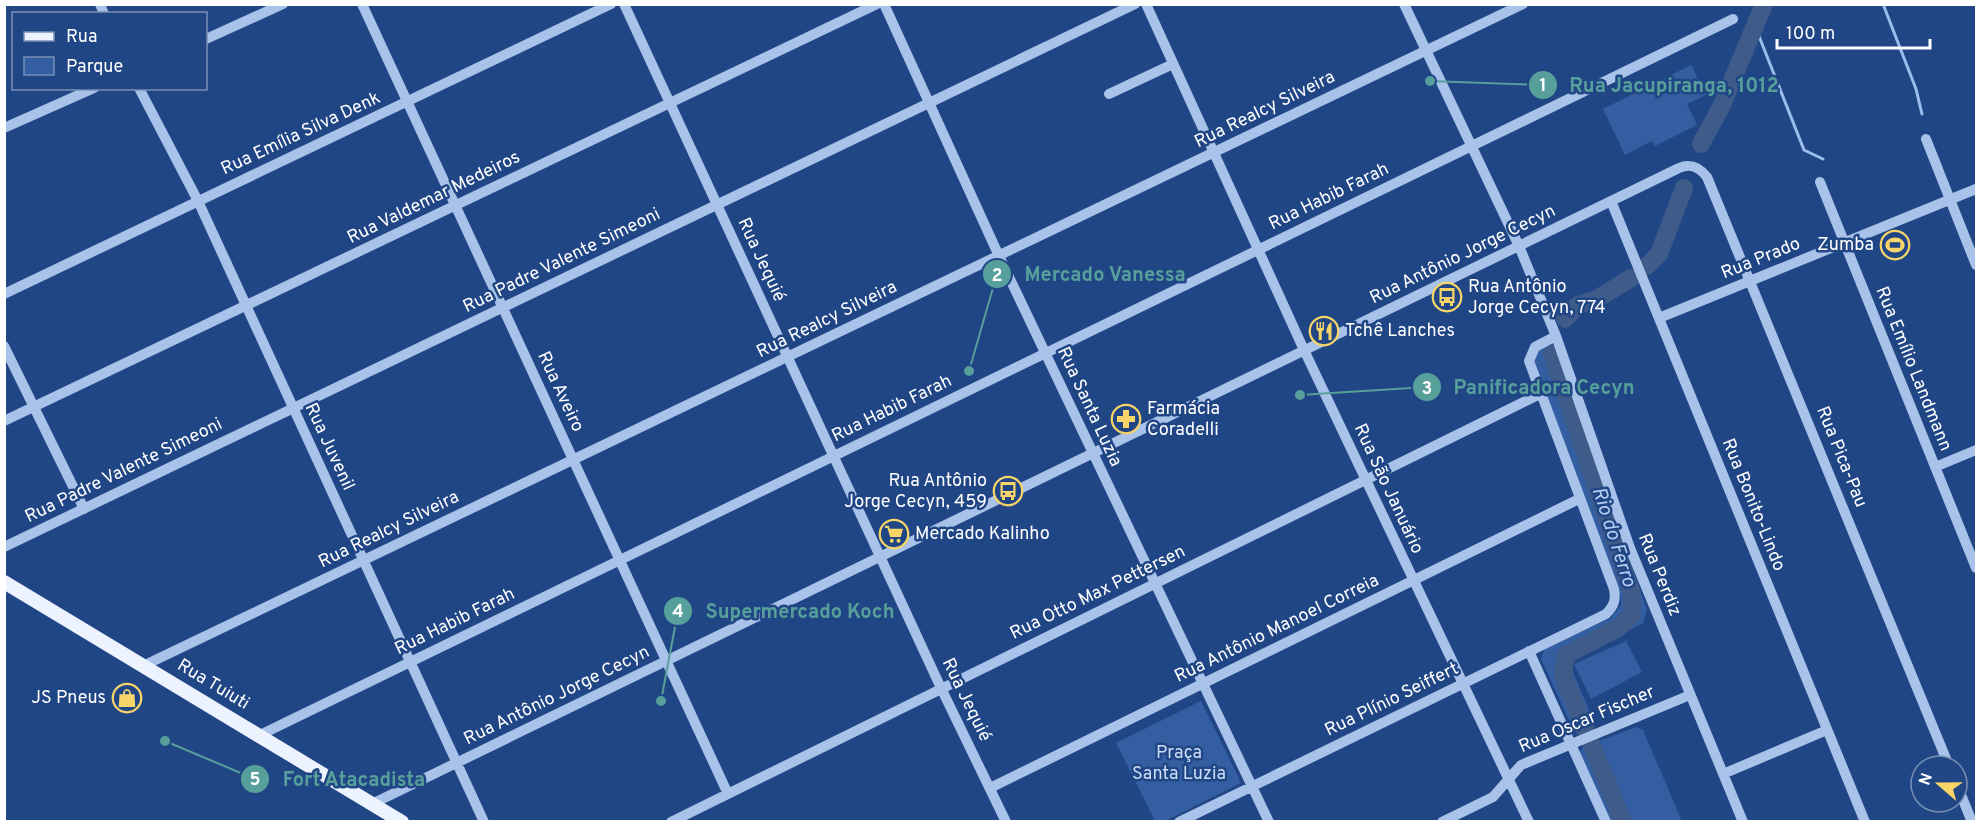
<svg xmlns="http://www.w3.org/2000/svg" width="1981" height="826" viewBox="0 0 1981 826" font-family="Overpass,sans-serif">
<rect width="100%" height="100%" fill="#204685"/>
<path fill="#335fa2" d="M1691 65 1706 95 1687 104 1697 125 1655 146 1652 141 1625 155 1603 109Z
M1547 346 1551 348 1647 609 1643 623 1570 658 1569 663 1593 719 1592 728 1586 733 1577 734 1572 727 1541 659 1544 650 1551 644 1610 619 1621 605 1620 595 1533 370 1535 352Z
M1626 641 1642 672 1591 699 1574 664Z
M1201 701 1241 783 1165 821H1155L1116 743Z
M1636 727 1643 730 1682 821H1611L1579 753 1583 747Z"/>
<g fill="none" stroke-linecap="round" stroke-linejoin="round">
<path stroke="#9cbceb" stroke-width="3" d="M1883 4 1916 89 1922 114
M1755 26 1804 150 1823 159"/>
<path stroke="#3f5b89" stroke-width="18" d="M1701 144 1722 105 1764 4
M1647 266 1659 254 1684 188
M1565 319 1578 305 1597 299 1631 278
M1552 354 1632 594V615L1618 628 1566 655 1563 675 1623 822"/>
<path stroke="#a8c2e9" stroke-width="10" d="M100 4 104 14
M362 4 728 794
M624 4 941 688 1006 822
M884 4 999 256 1269 822
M1146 4 1304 350 1529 822
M1404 4 1519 246 1556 336 1630 548 1743 822
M206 39 283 4
M139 88 198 201 484 822
M1109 94 1173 64
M4 128 94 88
M1926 139 1976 265
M1820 182 1976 568
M1611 201 1865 822
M4 294 611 4
M1659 318 1976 189
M4 346 84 509
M4 421 877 4
M1935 467 1976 450
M4 547 1135 4
M1529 651 1606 822
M145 665 1523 4
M260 735 1733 19
M1723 774 1827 730
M1957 785 1972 822
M990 788 1579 499
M374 803 1679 168C1691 163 1699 167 1707 177L1949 766
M671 822 1540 394
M1179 822 1606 614C1614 606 1616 600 1614 589L1529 361 1535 347 1556 336
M1442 822 1493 797 1521 765 1690 695"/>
<path stroke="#ecf2fe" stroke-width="14" d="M4 582 402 822"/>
</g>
<defs>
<g id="stadium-ring" transform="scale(1.5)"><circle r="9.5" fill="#204685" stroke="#f7d568" stroke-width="1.5"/><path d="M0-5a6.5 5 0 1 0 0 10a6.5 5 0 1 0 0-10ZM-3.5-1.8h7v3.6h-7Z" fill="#f7d568"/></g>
<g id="bus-ring" transform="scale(1.5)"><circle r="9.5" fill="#204685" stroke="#f7d568" stroke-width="1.5"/><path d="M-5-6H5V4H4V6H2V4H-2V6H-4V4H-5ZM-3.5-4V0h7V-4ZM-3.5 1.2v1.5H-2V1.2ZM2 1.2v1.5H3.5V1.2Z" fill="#f7d568"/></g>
<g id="restaurant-ring" transform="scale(1.5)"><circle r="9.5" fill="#204685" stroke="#f7d568" stroke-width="1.5"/><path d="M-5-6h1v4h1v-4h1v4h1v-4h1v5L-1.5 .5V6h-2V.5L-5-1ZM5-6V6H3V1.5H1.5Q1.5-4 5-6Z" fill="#f7d568"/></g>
<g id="pharmacy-ring" transform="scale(1.5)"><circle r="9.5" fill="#204685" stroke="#f7d568" stroke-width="1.5"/><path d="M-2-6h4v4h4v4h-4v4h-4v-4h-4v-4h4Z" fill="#f7d568"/></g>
<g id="supermarket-ring" transform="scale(1.5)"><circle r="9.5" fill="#204685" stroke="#f7d568" stroke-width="1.5"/><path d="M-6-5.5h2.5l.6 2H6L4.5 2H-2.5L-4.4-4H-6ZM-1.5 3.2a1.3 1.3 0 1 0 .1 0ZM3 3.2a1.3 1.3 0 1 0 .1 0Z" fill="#f7d568"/></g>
<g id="shop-ring" transform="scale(1.5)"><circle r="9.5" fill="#204685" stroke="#f7d568" stroke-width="1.5"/><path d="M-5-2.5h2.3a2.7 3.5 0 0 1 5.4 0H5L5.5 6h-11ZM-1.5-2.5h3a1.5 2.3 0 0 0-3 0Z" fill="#f7d568"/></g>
</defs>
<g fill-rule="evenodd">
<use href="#stadium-ring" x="1895" y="245"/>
<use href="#bus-ring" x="1447" y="297"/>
<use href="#restaurant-ring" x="1324" y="331"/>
<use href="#pharmacy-ring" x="1126" y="419"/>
<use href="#bus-ring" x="1008" y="491"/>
<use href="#supermarket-ring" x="894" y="534"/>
<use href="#shop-ring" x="127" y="698"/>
</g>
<g text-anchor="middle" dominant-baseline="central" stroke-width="5" stroke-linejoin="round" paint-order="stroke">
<g font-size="18" fill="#fff" stroke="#204685">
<text transform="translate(1265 110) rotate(-26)">Rua Realcy Silveira</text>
<text transform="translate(301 134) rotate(-25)">Rua Emília Silva Denk</text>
<text transform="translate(1329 197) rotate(-26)">Rua Habib Farah</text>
<text transform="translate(434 198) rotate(-26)">Rua Valdemar Medeiros</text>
<text transform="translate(1463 255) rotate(-26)">Rua Antônio Jorge Cecyn</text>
<text transform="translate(1761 259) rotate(-22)">Rua Prado</text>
<text transform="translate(761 260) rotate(65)">Rua Jequié</text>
<text transform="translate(562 261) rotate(-26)">Rua Padre Valente Simeoni</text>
<text transform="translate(827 320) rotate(-26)">Rua Realcy Silveira</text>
<text transform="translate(1913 369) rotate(68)">Rua Emílio Landmann</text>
<text transform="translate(560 392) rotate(65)">Rua Aveiro</text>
<text transform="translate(1089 407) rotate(65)">Rua Santa Luzia</text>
<text transform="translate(892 409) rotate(-26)">Rua Habib Farah</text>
<text transform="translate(329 447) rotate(65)">Rua Juvenil</text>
<text transform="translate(1841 457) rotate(68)">Rua Pica-Pau</text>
<text transform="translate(124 471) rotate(-26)">Rua Padre Valente Simeoni</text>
<text transform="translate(1388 489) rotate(65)">Rua São Januário</text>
<text transform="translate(1753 505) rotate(68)">Rua Bonito-Lindo</text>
<text transform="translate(389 530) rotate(-26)">Rua Realcy Silveira</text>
<text transform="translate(1659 575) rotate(68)">Rua Perdiz</text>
<text transform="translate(1098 593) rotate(-26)">Rua Otto Max Pettersen</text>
<text transform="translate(455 622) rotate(-26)">Rua Habib Farah</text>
<text transform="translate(1277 629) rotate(-26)">Rua Antônio Manoel Correia</text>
<text transform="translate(213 685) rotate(31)">Rua Tuiuti</text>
<text transform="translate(557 696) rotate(-26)">Rua Antônio Jorge Cecyn</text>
<text transform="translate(966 700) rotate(64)">Rua Jequié</text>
<text transform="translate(1392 700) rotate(-26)">Rua Plínio Seiffert</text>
<text transform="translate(1587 720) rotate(-23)">Rua Oscar Fischer</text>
</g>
<g font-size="18" fill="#fff" stroke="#204685" text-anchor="start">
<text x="1874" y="245" text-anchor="end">Zumba</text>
<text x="1468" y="287">Rua Antônio<tspan x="1468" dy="21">Jorge Cecyn, 774</tspan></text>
<text x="1345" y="331">Tchê Lanches</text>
<text x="1147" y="409">Farmácia<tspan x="1147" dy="21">Coradelli</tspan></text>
<text x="987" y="481" text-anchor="end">Rua Antônio<tspan x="987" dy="21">Jorge Cecyn, 459</tspan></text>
<text x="915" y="534">Mercado Kalinho</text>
<text x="106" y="698" text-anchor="end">JS Pneus</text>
</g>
<g font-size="18" fill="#ccddf7" stroke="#204685">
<text x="1179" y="753">Praça<tspan x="1179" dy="21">Santa Luzia</tspan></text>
</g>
<g font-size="20" font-style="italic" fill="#b4ccf1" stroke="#204685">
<text transform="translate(1613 537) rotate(72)">Rio do Ferro</text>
</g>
</g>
<path fill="none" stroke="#579f9a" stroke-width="2" d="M1430 81L1543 85M969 371L997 274M1300 395L1427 387M661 701L678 611M165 741L255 779"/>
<g fill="#579f9a" stroke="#204685" stroke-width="2">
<circle cx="1430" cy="81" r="6"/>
<circle cx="969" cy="371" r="6"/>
<circle cx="1300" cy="395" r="6"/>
<circle cx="661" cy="701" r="6"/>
<circle cx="165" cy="741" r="6"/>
<circle cx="1543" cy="85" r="15"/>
<circle cx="997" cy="274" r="15"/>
<circle cx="1427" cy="387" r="15"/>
<circle cx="678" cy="611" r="15"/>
<circle cx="255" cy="779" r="15"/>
</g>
<g font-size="18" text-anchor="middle" font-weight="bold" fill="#fff">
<text x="1543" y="91">1</text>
<text x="997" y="281">2</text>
<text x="1427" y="394">3</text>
<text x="678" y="617">4</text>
<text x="255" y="785">5</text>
</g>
<g font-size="20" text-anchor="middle" font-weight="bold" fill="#579f9a" stroke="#204685" stroke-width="5" stroke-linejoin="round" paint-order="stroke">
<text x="1674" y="92">Rua Jacupiranga, 1012</text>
<text x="1105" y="281">Mercado Vanessa</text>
<text x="1544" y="394">Panificadora Cecyn</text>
<text x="800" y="618">Supermercado Koch</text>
<text x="354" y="786">Fort Atacadista</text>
</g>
<rect width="1981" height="826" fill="none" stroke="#ffffff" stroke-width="12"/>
<rect x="12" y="12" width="195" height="78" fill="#204685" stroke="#7990b6" stroke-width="1.5"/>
<rect x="24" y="32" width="30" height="9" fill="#ecf2fe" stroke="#7990b6" stroke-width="1.5"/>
<text x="66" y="42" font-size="18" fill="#ffffff">Rua</text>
<rect x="24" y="57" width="30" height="18" fill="#335fa2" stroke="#7990b6" stroke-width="1.5"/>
<text x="66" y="72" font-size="18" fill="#ffffff">Parque</text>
<g transform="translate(1939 784) rotate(290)"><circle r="28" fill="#204685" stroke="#7990b6" stroke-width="1.5"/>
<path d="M0-4.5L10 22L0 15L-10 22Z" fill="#f7d568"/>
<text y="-9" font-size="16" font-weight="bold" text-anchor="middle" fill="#ffffff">N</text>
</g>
<path d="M1777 39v9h153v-9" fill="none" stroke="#ffffff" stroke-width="3"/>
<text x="1786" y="39" font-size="18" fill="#ffffff" stroke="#204685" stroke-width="4.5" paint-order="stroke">100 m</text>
</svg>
